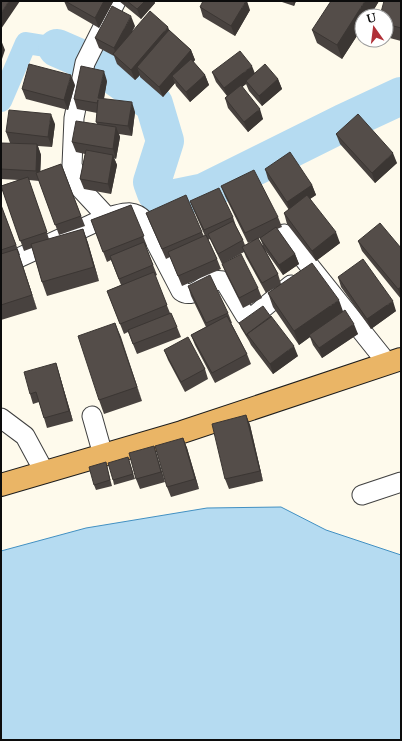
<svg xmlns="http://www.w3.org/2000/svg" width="402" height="741" viewBox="0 0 402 741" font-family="'Libre Baskerville',serif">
<rect width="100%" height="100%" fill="#fefaec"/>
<path fill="#b5dbf1" stroke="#4290c2" d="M281 507 326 530 401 555V740H1V551L86 528 207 508Z"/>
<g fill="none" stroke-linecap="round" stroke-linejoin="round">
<path stroke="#b5dbf1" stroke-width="22" d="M1 101 26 43 57 48"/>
<path stroke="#b5dbf1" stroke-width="38" d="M57 48 103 68 154 104 165 141 152 182 156 193 165 200 204 192 343 123 401 96"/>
<g stroke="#3f3f3f" stroke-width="21">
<path id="minor" d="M116 1 85 63 74 118 72 165 81 189 107 217C123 214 132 208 144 220L181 291C196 302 208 274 225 282L245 315 251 316 256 314 291 285
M284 234 388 364
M1 266 107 217
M92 416 103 455
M1 418 25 436 45 473
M362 495 401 482"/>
</g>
<g stroke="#1d1d1d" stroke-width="24">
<path id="trunk" d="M1 485 182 432 401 359"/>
</g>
<use href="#minor" stroke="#fff" stroke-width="19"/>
<use href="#trunk" stroke="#eab566" stroke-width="22"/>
</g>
<path fill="#48423f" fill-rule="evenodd" d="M64 1H65L113 2 99 28 68 10Z
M119 1H154L155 3 141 19Z
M279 1H296L294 6Z
M379 1 370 16H362V28L342 59 317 43 312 30Z
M401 1V41L386 37V16Z
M200 7 250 10 235 36 203 17Z
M135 26 131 34 170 31 191 50 195 60 193 62 205 75 209 85 190 102 176 86 175 83 163 97 140 77V75L135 80 117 64 114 56 99 48 95 38Z
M212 72 255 73 278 79 282 89 262 106 249 91 246 84 242 87 263 119 248 132 228 108 225 98 227 96 216 82Z
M107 81 104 99 135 112 132 136 119 134 120 137 116 159 114 158 117 165 111 194 84 189 80 179 85 154 76 152 72 142 97 124 96 122 97 113 77 109 74 99Z
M75 85 68 110 26 99 22 89Z
M55 124 52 147 38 146 41 155 40 172 61 164 85 226 59 235 39 181 29 180 49 239 83 229 88 243 99 281 47 296 42 282 32 248 24 251 1 186 19 180 1 179V143L21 144 10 143 6 132Z
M336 134 397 163 375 183 340 144Z
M265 169 312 185 316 195 310 199 340 243 316 261 287 224 284 213 289 210 268 179Z
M221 186 278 217 282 227 277 229 295 254 299 264 283 275 265 250 278 274 281 284 343 312 358 334 322 358 313 345 310 337 299 345 273 307 268 293 277 287 266 293 246 257 244 252 222 264 210 239 208 240 217 259 221 269 182 286 170 257 166 259 150 223 146 213 202 232 204 236H205L194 211 190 201 233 217 236 226 243 240 245 245 255 240 248 243 225 196ZM262 237 260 238 263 246 258 239Z
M1 205 20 255H19L37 309 1 320Z
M131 205 147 246 146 247 157 275 155 276 170 313 177 327 181 337 137 354 128 332 124 334 107 291 121 285 111 260 107 262 91 220Z
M358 241 401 248V299L362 251Z
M222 264 258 288 262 298 243 308 226 274Z
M338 277 396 311 371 329 341 287Z
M188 286 228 313 232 323H231L247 354 251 364 215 383 195 345 191 335 206 327 191 296Z
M115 323 142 401 104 414 99 400Z
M239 323 298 356 273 374 251 345 249 341 241 328Z
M164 350 205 369 208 379 185 392 168 360Z
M56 363 59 373 73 421 47 428 44 418 39 402 33 404 30 394Z
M246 415 250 425 263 481 229 489 225 479Z
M183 438 187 448 199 489 171 497 167 487Z
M154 446 157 456 165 482 140 489 136 479Z
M128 457 135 479 114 485 113 480Z
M107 467 112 486 96 490 94 485Z"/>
<path fill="#3b3633" d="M9 1H20L1 29V13Z
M104 1H113V2L99 28 95 18Z
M145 1H154L155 3 141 19 137 9Z
M246 1H247L250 10 235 36 231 26Z
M293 1H296L294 6Z
M365 1H379L370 16H362V28L342 59 337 45Z
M131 16 135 26 117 58 114 48Z
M168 27 172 37 137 67 140 75 135 80 131 70Z
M1 40 5 50 1 62Z
M191 50 195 60 177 81 172 76 175 83 163 97 159 87Z
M252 66 256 76 246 81V84L228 98 224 88Z
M104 71 107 81 102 108 98 98Z
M71 75 75 85 68 110 64 100Z
M205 75 209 85 190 102 186 92Z
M278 79 282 89 262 106 259 96Z
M132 102 135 112 132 136 128 126Z
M260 109 263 119 248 132 244 122Z
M51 114 55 124 52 147 48 137Z
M116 127 120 137 116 159 113 149Z
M37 144 41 155 40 181 36 171Z
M393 153 397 163 375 183 372 173Z
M113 155 117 165 111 194 108 184Z
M312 185 316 195 290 212 287 202Z
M83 229 88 243 99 281 94 267Z
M336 232 340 243 316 261 312 251Z
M17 249 22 263 37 309 32 295Z
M295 254 299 264 283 275 279 265Z
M401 287V298L398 289Z
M339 300 344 314 309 335 310 337 299 345 294 331Z
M393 301 396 311 371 329 367 319Z
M115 323 121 337 142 401 137 387Z
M354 324 358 334 322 358 319 348Z
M294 346 298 356 273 374 270 364Z
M56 363 59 373 73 421 69 411Z
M246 415 250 425 263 481 260 471Z
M183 438 187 448 199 489 195 479Z
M154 446 157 456 165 482 161 472Z"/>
<path fill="#544d49" stroke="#3b3633" d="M1 1H9L1 13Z
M65 1H104L95 18Z
M127 1H145L137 9Z
M203 1H246L231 26 200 7Z
M331 1H365L337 45 312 30Z
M384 1H401V28L386 24V16H380Z
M112 6 131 16 114 48 95 38Z
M150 11 168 27 131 70 113 54Z
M169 30 191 50 159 87 137 67Z
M240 51 252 66 224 88 212 72Z
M191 59 205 75 186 92 172 76Z
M29 64 71 75 64 100 22 89Z
M265 64 278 79 259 96 246 81Z
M81 66 104 71 98 98 132 102 128 126 96 122 98 100 97 103 74 99Z
M241 85 260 109 244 122 225 98Z
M9 110 51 114 48 137 6 132Z
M358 114 393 153 372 173 336 134Z
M76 121 116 127 113 149 72 142Z
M1 143 37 144 36 171 1 169Z
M86 150 113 155 108 184 80 179Z
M290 152 312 185 287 202 265 169Z
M61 164 81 216 55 225 36 173Z
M254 170 278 217 245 233 221 186Z
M28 177 47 232 20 241 1 186Z
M219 188 233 217 204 230 190 201Z
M186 195 202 232 162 249 146 213Z
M307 195 336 232 312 251 284 213Z
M1 205 16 245 1 250Z
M131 205 144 236 103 252 91 220Z
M233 221 243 240 218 254 208 234Z
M380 223 401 248V287L398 289 358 241Z
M276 227 295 254 279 265 260 238Z
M83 229 94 267 42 282 31 244Z
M206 235 217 259 178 276 168 252Z
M258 238 278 274 262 283 242 247Z
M144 242 153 265 119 279 110 256Z
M17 249 32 295 1 305V254Z
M241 254 258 288 239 298 222 264Z
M363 259 393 301 367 319 338 277Z
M312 263 339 300 294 331 268 293Z
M154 272 167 305 120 324 107 291Z
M210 275 228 313 206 323 188 286Z
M263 306 271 317 247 334V336L239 323Z
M345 310 354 324 319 348 309 335Z
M171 313 177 327 133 344 128 330Z
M227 316 247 354 212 373 191 335Z
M271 316 294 346 270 364 247 334Z
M115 323 137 387 99 400 78 336Z
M188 337 205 369 181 382 164 350Z
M56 363 69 411 44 418 36 392 30 394 24 372Z
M246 415 260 471 225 479 212 424Z
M183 438 195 479 167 487 155 446Z
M154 446 161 472 136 479 129 453Z
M128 457 133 474 113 480 108 463Z
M106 462 110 480 94 485 89 467Z"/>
<rect width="402" height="741" fill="none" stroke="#0c0c0c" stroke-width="4"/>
<g transform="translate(374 28) rotate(346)"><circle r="19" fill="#ffffff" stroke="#9e9e9e"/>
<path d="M0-3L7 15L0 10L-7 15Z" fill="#b03037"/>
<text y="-6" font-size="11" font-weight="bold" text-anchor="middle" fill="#0c0c0c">U</text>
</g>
</svg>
